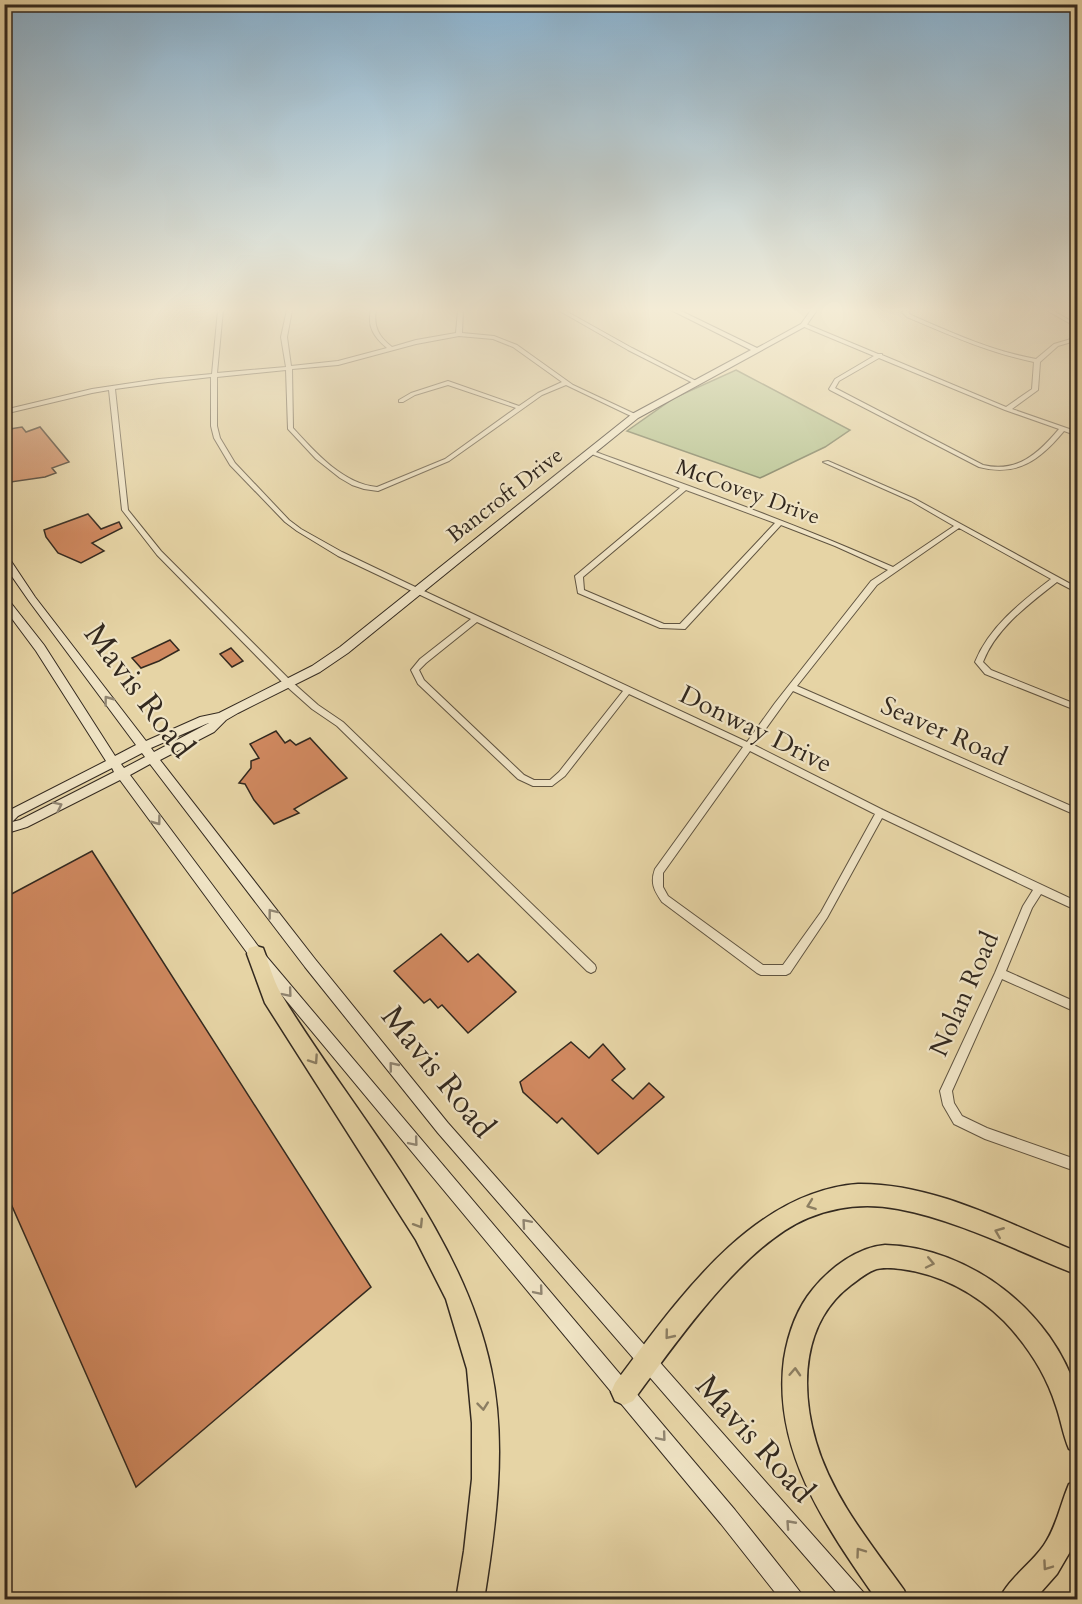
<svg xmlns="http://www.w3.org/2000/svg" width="1082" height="1604" viewBox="0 0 1082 1604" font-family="Cardo,serif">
<rect width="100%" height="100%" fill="#e6d4a5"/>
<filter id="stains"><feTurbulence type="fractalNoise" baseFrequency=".00333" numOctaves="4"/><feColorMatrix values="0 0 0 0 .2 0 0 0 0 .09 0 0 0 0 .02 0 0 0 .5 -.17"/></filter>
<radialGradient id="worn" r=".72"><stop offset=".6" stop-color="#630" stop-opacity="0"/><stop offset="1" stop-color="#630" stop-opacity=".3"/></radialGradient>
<path fill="#b0be8a" stroke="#727454" stroke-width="1.5" d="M736 370 850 430 825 447 760 478 627 431 674 398Z"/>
<path fill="#cf885f" stroke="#33291f" stroke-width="1.5" d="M22 427 26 432 40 427 69 462 52 468 56 473 45 477 4 483V430Z
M88 514 101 529 119 522 122 528 92 543 104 551 81 563 58 553 46 537 44 530Z
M170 640 179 650 159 661 141 668 132 658Z
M231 648 243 661 232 667 220 654Z
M276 731 285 743 290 740 296 745 310 738 347 778 294 809 299 813 274 824 254 800 245 784 239 783 251 768V761L259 758 250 744Z
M92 851 371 1287 136 1487 4 1188V898Z
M441 934 468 962 478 954 516 992 468 1033 442 1005 438 1008 430 999 424 1003 394 971Z
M571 1042 589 1058 603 1044 625 1069 612 1080 633 1099 649 1083 664 1097 598 1154 562 1118 557 1123 523 1092 520 1082Z"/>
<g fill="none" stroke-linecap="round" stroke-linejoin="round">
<g stroke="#605440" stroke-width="2">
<path id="street" d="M218 310H223L217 373 286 367 281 337 287 310H292L287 337 291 366 338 361 387 348C374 337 367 327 371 310H376C373 327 379 337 392 347L416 340 456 333 458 310H463L462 333 494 336 517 345 573 385 637 415V417H633L566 385 542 395 449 461 378 491 364 489 352 485 340 478 316 459 288 429 286 370 217 377V426L220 438 235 463 289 520 301 529 342 552 409 584 747 742 775 703 871 581 888 570 835 546 781 525 685 629 660 628 578 593 575 576 680 488 589 453V451H593C694 488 795 523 893 567L954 526 911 501 823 462 828 461 915 499 1078 588V593L1057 582C1029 604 996 628 983 662L991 670 1078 705V711L985 674 975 662C989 627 1021 602 1051 579L959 528 877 585 797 686 1078 809V816L793 691 754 745 883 810 1078 902V911L1041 894 1032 908 1006 971 1078 1003V1013L1002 979 952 1091 954 1103 962 1116 987 1128 1078 1160V1172L985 1139 954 1124 943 1105 940 1091 995 973 1023 906 1033 890 882 818 827 918 790 973 786 975H761L757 973 662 902C654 890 650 883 655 869L743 747 629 694 565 776 552 786H533L518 779 418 684 411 670 420 659 471 619 338 556 297 531 285 522 230 465 214 438 211 426V377L159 383 115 389 128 510 161 551 291 681 318 705 343 722 595 965 596 968 595 971 591 973 587 971 337 726 312 709 285 685 157 555 122 510 109 390 92 393 4 414V410L92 389 159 379 212 374ZM459 336 493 339 513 347 562 382 538 393 519 406 448 381 411 393 399 400V402H403L415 395 448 385 516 408 445 459 377 487C343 484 315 452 293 428L292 369 338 365 416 344ZM686 490 775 523 680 624H664L584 590 583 577ZM477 622 623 691 559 772 550 780H534L524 775 424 680 419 670 426 663ZM750 751 875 814 821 912 783 965H763L668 896 663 887V873Z
M558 310H564L632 348 698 382 693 383 628 350Z
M905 310H909L908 312 911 315C952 333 992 351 1036 359L1054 344 1078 337V340L1058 346 1040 362 1038 390 1012 409 1078 432V436L1064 431C1040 460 1017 477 979 467L830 390 829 389 835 379 874 356 802 326V324H806L878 354H882V355L1006 407 1032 389 1034 362C990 353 949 335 907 317L902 312ZM879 358 1005 410 1059 429C1038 454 1017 473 983 465L835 388 839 381Z
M1046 310H1052L1078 325V328Z"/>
</g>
<g stroke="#33291f" stroke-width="2">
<path id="secondary" d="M671 310H679L757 348 801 324 811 310H817L806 326 638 418 348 653 320 672 238 713 226 720 214 732 160 760 315 959 448 1123 864 1593 867 1600H843L438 1133 305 967 150 764 130 775 261 950 735 1510 801 1593 804 1600H781L721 1524 251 958 120 780 27 827 4 834V814L10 810 106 761 36 651 4 608V597L7 598 44 645 115 756 136 745 29 601 4 565V554L7 555 35 597 146 741 200 717 219 713 312 666 340 647 632 414 751 350ZM209 723 154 752 151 748 206 724ZM142 753 145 757 124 768 121 764ZM112 768 114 772 20 820 12 822 18 816Z"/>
</g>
<g stroke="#33291f" stroke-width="3">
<path id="highway" d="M256 946 263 948C269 963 273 980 281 994 353 1113 462 1230 491 1369 507 1444 496 1525 484 1600H456L464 1551 472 1479V1423L467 1369 446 1299 416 1240 265 1003 247 954 249 948Z
M858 1184C935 1183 1008 1224 1078 1252V1275C1019 1252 961 1221 898 1209 867 1203 837 1206 808 1218 743 1245 675 1344 633 1401L624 1405 615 1401 611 1392 615 1383C675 1304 750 1192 858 1184Z
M885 1245C970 1247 1053 1312 1077 1393 1082 1410 1078 1435 1078 1453L1069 1449C1063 1435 1061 1420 1056 1406 1046 1374 1027 1345 1004 1321 976 1293 940 1274 901 1269 893 1268 881 1267 874 1270 866 1273 858 1280 851 1285 802 1322 800 1387 816 1442 832 1497 871 1544 904 1590L908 1600H877C827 1528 772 1451 784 1359 788 1334 797 1308 813 1289 830 1268 858 1247 885 1245Z
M1078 1480V1538L1057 1574 1034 1600H999C1008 1579 1031 1564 1044 1545 1057 1526 1060 1505 1069 1484Z"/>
</g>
<use href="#street" fill="#efe3c4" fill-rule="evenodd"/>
<use href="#secondary" fill="#efe3c4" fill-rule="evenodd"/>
<use href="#highway" fill="#e6d4a5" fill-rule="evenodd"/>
</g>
<defs><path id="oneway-chevron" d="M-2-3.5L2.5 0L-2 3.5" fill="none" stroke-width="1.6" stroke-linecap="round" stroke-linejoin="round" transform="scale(1.5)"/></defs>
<g stroke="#918672">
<use href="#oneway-chevron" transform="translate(108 700) rotate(-127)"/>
<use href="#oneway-chevron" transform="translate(58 806) rotate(-26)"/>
<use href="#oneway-chevron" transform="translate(157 821) rotate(53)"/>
<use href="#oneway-chevron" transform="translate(272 913) rotate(-128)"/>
<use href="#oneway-chevron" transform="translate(288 993) rotate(50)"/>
<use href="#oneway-chevron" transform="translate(393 1066) rotate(-129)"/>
<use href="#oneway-chevron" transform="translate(414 1142) rotate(50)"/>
<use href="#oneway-chevron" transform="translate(526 1223) rotate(-131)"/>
<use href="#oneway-chevron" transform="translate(539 1291) rotate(50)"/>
<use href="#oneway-chevron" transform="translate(662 1437) rotate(50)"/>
<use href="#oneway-chevron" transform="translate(790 1524) rotate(-132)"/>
</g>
<g stroke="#8c7e62">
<use href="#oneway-chevron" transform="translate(314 1060) rotate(56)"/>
<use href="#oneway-chevron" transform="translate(811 1205) rotate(160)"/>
<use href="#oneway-chevron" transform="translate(419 1224) rotate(58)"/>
<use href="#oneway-chevron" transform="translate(999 1232) rotate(-158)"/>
<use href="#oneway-chevron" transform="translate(930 1263) rotate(12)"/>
<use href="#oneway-chevron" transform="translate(669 1335) rotate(129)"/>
<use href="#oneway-chevron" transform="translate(795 1372) rotate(-87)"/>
<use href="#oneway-chevron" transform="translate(483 1406) rotate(84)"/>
<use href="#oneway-chevron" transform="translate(860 1552) rotate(-126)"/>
<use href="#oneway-chevron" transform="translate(1047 1566) rotate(125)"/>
</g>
<linearGradient id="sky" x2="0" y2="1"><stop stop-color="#8ab4d3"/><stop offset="0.58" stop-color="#f4ecd6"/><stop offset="1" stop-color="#f4ecd6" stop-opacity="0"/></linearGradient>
<rect width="1082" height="534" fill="url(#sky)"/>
<g text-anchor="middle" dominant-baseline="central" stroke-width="4.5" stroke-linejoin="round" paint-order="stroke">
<g font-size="22" fill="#33291f" stroke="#efe3c4">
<text transform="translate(748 492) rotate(20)">McCovey Drive</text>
<text transform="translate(505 495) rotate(-38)">Bancroft Drive</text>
</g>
<g font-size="26" fill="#33291f" stroke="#efe3c4">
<text transform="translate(756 729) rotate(26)">Donway Drive</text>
<text transform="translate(944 731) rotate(24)">Seaver Road</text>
<text transform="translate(964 994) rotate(-66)">Nolan Road</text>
</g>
<g font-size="32" fill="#33291f" stroke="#efe3c4">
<text transform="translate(139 691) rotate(53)">Mavis Road</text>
<text transform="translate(438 1072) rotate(51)">Mavis Road</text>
<text transform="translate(755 1439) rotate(48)">Mavis Road</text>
</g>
</g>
<rect width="1082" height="1604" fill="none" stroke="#e6d4a5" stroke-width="24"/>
<rect x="6" y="6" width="1070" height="1592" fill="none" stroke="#33291f" stroke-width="3"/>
<rect x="12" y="12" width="1058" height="1580" fill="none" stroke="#33291f" stroke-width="1.5"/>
<rect width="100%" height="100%" filter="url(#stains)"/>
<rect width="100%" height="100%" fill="url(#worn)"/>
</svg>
